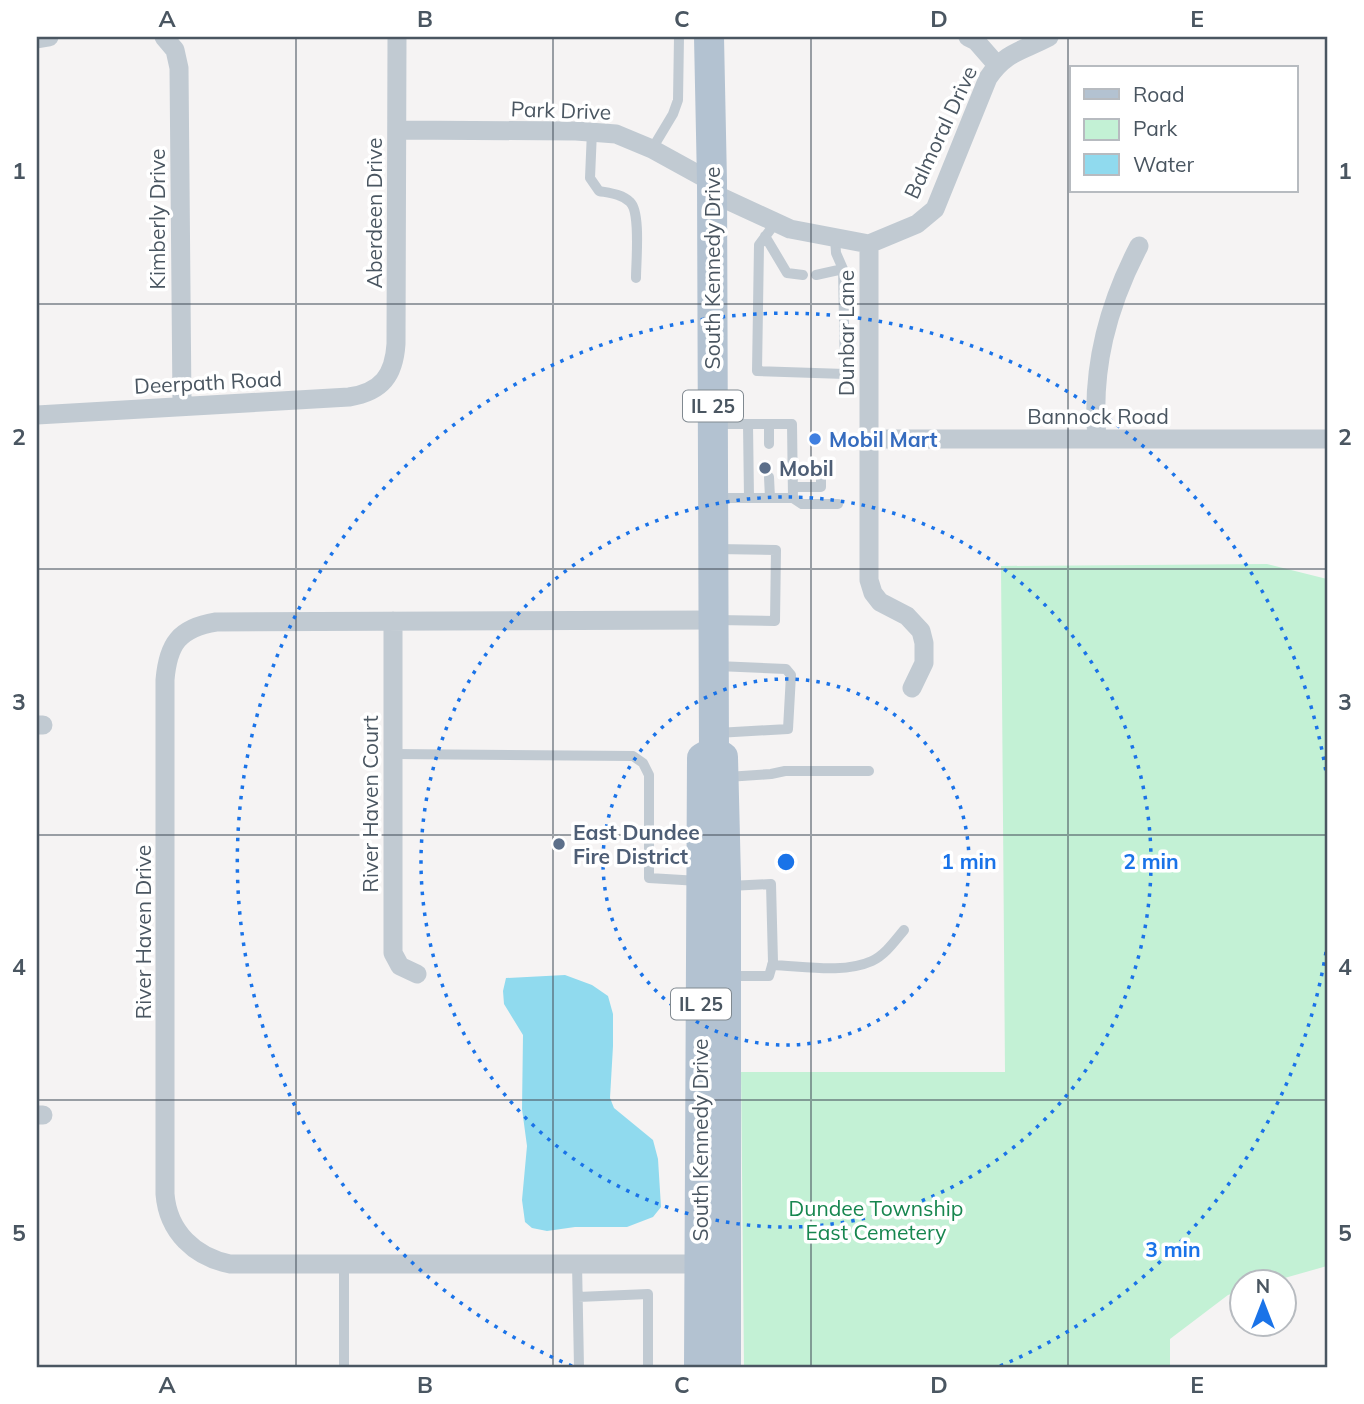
<svg xmlns="http://www.w3.org/2000/svg" width="1364" height="1404" viewBox="0 0 1364 1404" font-family="Mulish,sans-serif">
<rect width="100%" height="100%" fill="#f5f3f3"/>
<path fill="#c3f1d5" d="M1267 564 1327 579V1266L1274 1281 1242 1282 1241 1291 1228 1295 1170 1339V1367H744L741 1072H1005L1001 566Z"/>
<path fill="#90daee" d="M565 975 592 985 608 996 613 1014V1046L610 1098 614 1108 653 1140 658 1159 661 1207 653 1217 627 1227H575L547 1231 532 1228 525 1222 522 1200 527 1146 522 1109 523 1035 504 1004 503 991 506 978Z"/>
<g fill="none" stroke-linecap="round" stroke-linejoin="round">
<path stroke="#c1cad2" stroke-width="10" d="M592 131 590 178 599 191C609 193 622 194 630 202 641 212 636 261 636 278
M652 149 673 114 678 100 679 37
M776 222 759 245 757 371 845 374 843 269 836 253 835 237
M765 236 787 273 803 275
M816 275 843 269
M748 424 749 498
M769 424V444
M793 469H821V487H793
M769 477 770 498
M716 498H793L792 424H717
M793 498 802 504H838
M717 620 775 621 776 550 717 549
M717 666 786 669 791 675 788 729 717 733
M393 754 633 756 643 763 649 775V878L699 881
M727 777 771 774 785 771H869
M729 886 771 884 773 962 769 976H730
M772 965C803 966 843 974 872 961 885 955 894 942 904 930
M577 1263 579 1367
M344 1264V1367
M578 1297 648 1294V1367"/>
<path stroke="#c1cad2" stroke-width="19" d="M164 37 175 50 179 68 182 405
M968 37 976 41 997 65
M37 39 49 37
M397 130 576 131 616 134 652 149 712 182
M712 193 790 229 869 244 917 224 935 209 988 78C1006 51 1023 51 1049 37
M869 244V580L873 593 880 602 907 616 921 631 924 643V663L912 688
M37 415 349 397C382 392 394 375 396 344L397 37
M1097 438C1091 369 1107 307 1139 246
M869 439H1327
M393 621V953L400 966 417 974
M37 725H43
M37 1115H43
M700 1264H230C195 1257 168 1232 165 1194V680C168 644 179 628 216 622L713 620"/>
<path stroke="#b3c2d1" stroke-width="30" d="M709 37 712 182 714 751
M714 751 723 757 726 878V1367
M699 1367 702 758 714 751"/>
</g>
<path fill="none" stroke="#4a5661" stroke-width="2" stroke-opacity="0.55" d="M296 37V1367M553 37V1367M811 37V1367M1068 37V1367M37 304H1327M37 569H1327M37 835H1327M37 1100H1327"/>
<g fill="none" stroke="#1a73e8" stroke-width="3.5" stroke-dasharray="3.5 7">
<circle cx="786" cy="862" r="183"/>
<circle cx="786" cy="862" r="365"/>
<path d="M1326 952A548 548 0 0 1 1000 1366M572 1366A548 548 0 1 1 1326 772"/>
</g>
<circle fill="#3f7fe0" stroke="#fff" stroke-width="2.5" cx="815" cy="439" r="7"/>
<g fill="#5c6f8a" stroke="#fff" stroke-width="2.5">
<circle cx="765" cy="468" r="7"/>
<circle cx="559" cy="844" r="7"/>
</g>
<g text-anchor="middle" dominant-baseline="central" stroke-width="7" stroke-linejoin="round" paint-order="stroke">
<g fill="#fff" stroke="#808990" stroke-width="2">
<rect x="683" y="390.5" width="60" height="31" rx="5"/>
<rect x="671" y="988.5" width="60" height="31" rx="5"/>
</g>
<g font-size="19" font-weight="bold" fill="#4a5661">
<text x="713" y="406">IL 25</text>
<text x="701" y="1004">IL 25</text>
</g>
<g font-size="21" fill="#4a5661" stroke="#fff">
<text transform="translate(561 110) rotate(2)">Park Drive</text>
<text transform="translate(940 132) rotate(-65)">Balmoral Drive</text>
<text transform="translate(374 213) rotate(-90)">Aberdeen Drive</text>
<text transform="translate(157 219) rotate(-90)">Kimberly Drive</text>
<text transform="translate(712 268) rotate(-90)">South Kennedy Drive</text>
<text transform="translate(846 333) rotate(-90)">Dunbar Lane</text>
<text transform="translate(208 382) rotate(-3)">Deerpath Road</text>
<text x="1098" y="416">Bannock Road</text>
<text transform="translate(370 804) rotate(-90)">River Haven Court</text>
<text transform="translate(143 932) rotate(-90)">River Haven Drive</text>
<text transform="translate(700 1140) rotate(-90)">South Kennedy Drive</text>
</g>
<g font-size="21" font-weight="bold" fill="#366cbe" stroke="#fff" text-anchor="start">
<text x="829" y="439">Mobil Mart</text>
</g>
<g font-size="21" font-weight="bold" fill="#4e5e75" stroke="#fff" text-anchor="start">
<text x="779" y="468">Mobil</text>
<text x="573" y="832">East Dundee<tspan x="573" dy="24">Fire District</tspan></text>
</g>
<g font-size="21" fill="#17864f" stroke="#fff">
<text x="876" y="1208">Dundee Township<tspan x="876" dy="24">East Cemetery</tspan></text>
</g>
</g>
<circle cx="786" cy="862" r="10" fill="#1a73e8" stroke="#fff" stroke-width="3.5"/>
<g font-size="21" text-anchor="middle" font-weight="bold" fill="#1a73e8" stroke="#fff" stroke-width="7" stroke-linejoin="round" paint-order="stroke">
<text x="969" y="869">1 min</text>
<text x="1151" y="869">2 min</text>
<text x="1173" y="1257">3 min</text>
</g>
<rect width="1364" height="1404" fill="none" stroke="#ffffff" stroke-width="77"/>
<rect x="1070" y="66" width="228" height="126" fill="#ffffff" stroke="#b7bbc0" stroke-width="2"/>
<rect x="1084" y="89" width="35" height="10" fill="#b3c2d1" stroke="#b7bbc0" stroke-width="2"/>
<text x="1133" y="102" font-size="21" fill="#4a5661">Road</text>
<rect x="1084" y="119" width="35" height="21" fill="#c3f1d5" stroke="#b7bbc0" stroke-width="2"/>
<text x="1133" y="136" font-size="21" fill="#4a5661">Park</text>
<rect x="1084" y="154" width="35" height="21" fill="#90daee" stroke="#b7bbc0" stroke-width="2"/>
<text x="1133" y="172" font-size="21" fill="#4a5661">Water</text>
<g transform="translate(1263 1303)"><circle r="33" fill="#ffffff" stroke="#b7bbc0" stroke-width="2"/>
<path d="M0-5L12 26L0 18L-12 26Z" fill="#1a73e8"/>
<text y="-10" font-size="19" font-weight="bold" text-anchor="middle" fill="#4a5661">N</text>
</g>
<rect x="38" y="38" width="1288" height="1328" fill="none" stroke="#4a5661" stroke-width="2.5"/>
<g font-size="23" text-anchor="middle" font-weight="bold" fill="#4a5661">
<text x="167" y="27">A</text>
<text x="425" y="27">B</text>
<text x="682" y="27">C</text>
<text x="939" y="27">D</text>
<text x="1197" y="27">E</text>
<text x="19" y="179">1</text>
<text x="1345" y="179">1</text>
<text x="19" y="445">2</text>
<text x="1345" y="445">2</text>
<text x="19" y="710">3</text>
<text x="1345" y="710">3</text>
<text x="19" y="975">4</text>
<text x="1345" y="975">4</text>
<text x="19" y="1241">5</text>
<text x="1345" y="1241">5</text>
<text x="167" y="1393">A</text>
<text x="425" y="1393">B</text>
<text x="682" y="1393">C</text>
<text x="939" y="1393">D</text>
<text x="1197" y="1393">E</text>
</g>
</svg>
